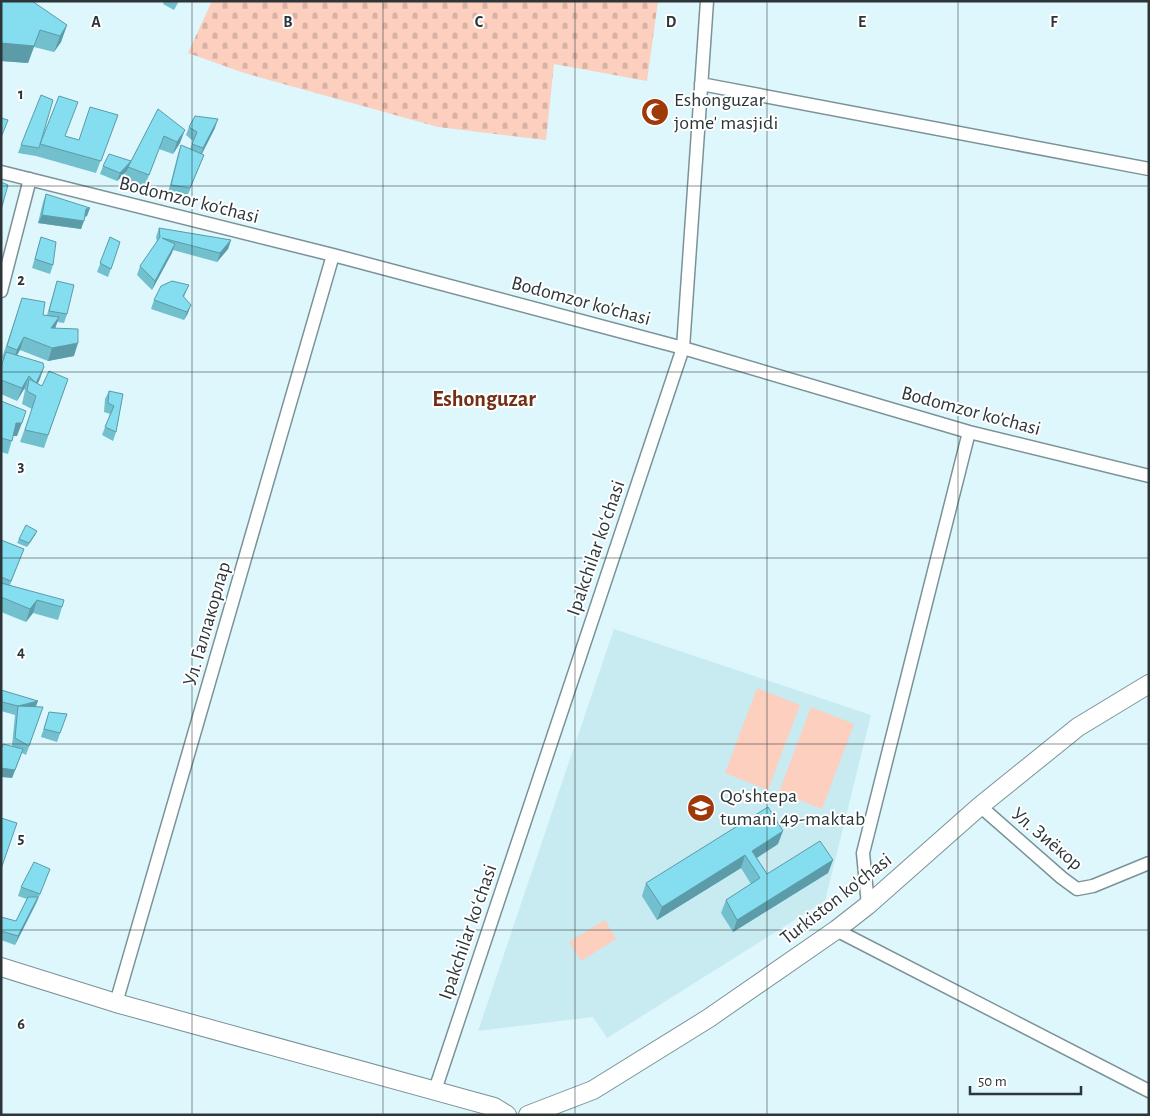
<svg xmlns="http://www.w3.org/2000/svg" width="1150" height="1116" viewBox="0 0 1150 1116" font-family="'Alegreya Sans',sans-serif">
<defs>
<pattern id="cemetery-stones" width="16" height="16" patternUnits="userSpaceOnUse" patternTransform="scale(1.25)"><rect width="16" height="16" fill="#fccfbf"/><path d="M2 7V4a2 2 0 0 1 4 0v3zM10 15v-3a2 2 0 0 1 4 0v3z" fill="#d8b2a5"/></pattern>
</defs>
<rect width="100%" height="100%" fill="#ddf7fc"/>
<path fill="#c8eaf1" d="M614 629 871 715 825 901 607 1038 593 1017 478 1031Z"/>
<path fill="url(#cemetery-stones)" d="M212 1H658L647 81 554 64 546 140 438 127 244 73 188 53Z"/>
<path fill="#fccfbf" d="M757 688 800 705 768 790 725 773Z
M811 707 854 724 822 809 779 792Z
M605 920 616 939 581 961 569 942Z"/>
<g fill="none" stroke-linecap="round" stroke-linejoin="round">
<g stroke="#7b9297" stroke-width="15">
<path id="street" d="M701 84 1149 169
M1 172 333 255 683 348 969 432 1149 476
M1 291 30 179
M980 806 1062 878 1077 889 1093 886 1149 863
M868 905 863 853 969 432
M836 930 1149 1091
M116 1003 333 255
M435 1090 683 348 707 1"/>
</g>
<g stroke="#7b9297" stroke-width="20">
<path id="secondary" d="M1 967 116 1003 494 1107 507 1115
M528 1115 593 1090 709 1018 836 930 868 905 980 806 1078 727 1149 684"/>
</g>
<use href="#street" stroke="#fff" stroke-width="12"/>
<use href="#secondary" stroke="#fff" stroke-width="18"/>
</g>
<path fill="#72bfce" d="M1 1 67 25 61 42 54 52 34 47 28 63 1 61Z
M164 1H179L174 10 163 4Z
M59 96 65 136 79 140 118 115 96 173 36 156Z
M158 109 180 143 173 154 159 149 144 188 123 180 126 172 117 181 100 174 103 166 131 161Z
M189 127 215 128 202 154 204 155 187 197 168 193 178 154 181 145 190 149 193 141 186 135Z
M21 145 39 148 36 156 18 153Z
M46 194 87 216 84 217 81 229 38 223 43 202Z
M159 228 231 240 228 249 217 262 173 250 152 290 137 275 140 266 157 242 156 237Z
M41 237 53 265 50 274 32 268Z
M110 237 120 242 108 277 97 272Z
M57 281 67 314 64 323 57 322 55 328 74 356 48 361 20 350 17 355 44 367 37 384 42 386 68 379 44 448 20 442 32 409 22 404 25 390 24 389 17 401 1 394V366L4 359 2 358 22 298 43 315H47Z
M189 285 184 297 188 313 184 320 151 309 154 300Z
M109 391 123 394 116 432 113 441 102 435 110 414 104 412 105 399Z
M1 401 17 436H13L8 454 1 452Z
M37 531 35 535 27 547 17 543 19 539Z
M1 540 24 549 10 585 62 607 58 620 33 613 26 622 1 612Z
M1 690 36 707H43L26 755 22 753 12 778V746L15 715 1 711Z
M49 712 67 714 57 742 41 737Z
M778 844 757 858 767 874 833 860 828 873 733 932 721 913 726 900 751 884 741 868 657 920 642 896 646 883Z
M50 869 37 902 15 945 1 940V917L16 921 27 899 18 896 21 887Z"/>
<path fill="#5c9ba8" d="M67 25 61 42 54 52 60 36Z
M40 30 28 63 1 61V43Z
M218 119 215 128 200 157 203 148Z
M185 130 180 143 173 154 177 142Z
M132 161 126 172 117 181 120 173Z
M90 208 87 216 82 218 86 209Z
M42 215 84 221 81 229 38 223Z
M231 240 228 249 217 262 220 253Z
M175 244 172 253 152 290 155 281Z
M191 305 188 313 184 320 187 312Z
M59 317 55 329 51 328Z
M24 337 20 350 12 363 17 350Z
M78 343 74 356 48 361 52 348Z
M44 367 40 379 32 396 36 383Z
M29 376 24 389 17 401 22 388Z
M16 423H22L17 436H11Z
M37 531 35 535 27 547 29 543Z
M37 600 33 613 26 622 30 609Z
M38 701 35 709 18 706Z
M23 749 12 778 1 777V768Z
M783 831 778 844 750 862 752 851Z
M745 855 741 868 657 920 662 907Z
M833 860 828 873 733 932 737 920Z
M38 897 35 905 15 945 18 936Z"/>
<path fill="#84def0" stroke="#5c9ba8" d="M1 1H32L67 25 60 36 40 30 34 46 1 43Z
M41 95 53 100 39 148 21 145Z
M59 96 78 102 65 136 79 140 90 107 118 115 101 161 40 144Z
M158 109 185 130 177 142 164 136 149 175 128 167Z
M195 116 218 119 203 148 192 144 197 132 189 127Z
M1 118 8 120 2 135H1Z
M181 145 204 155 190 188 171 185Z
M109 154 131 161 120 173 103 166Z
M1 182 8 185 1 210Z
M46 194 90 208 86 209 84 221 42 215Z
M159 228 231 240 220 253 162 238 175 244 155 281 140 266 160 237Z
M41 237 56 242 53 265 35 259Z
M110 237 120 242 111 269 100 263Z
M57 281 74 285 67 314 49 311Z
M172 281 189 285 183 296 191 305 187 312 154 300 161 286Z
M22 298 45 302 43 315 59 317 51 328 78 329V343L52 348 24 337 17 350 7 346Z
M6 352 43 363 44 367 36 383 29 376 22 388 1 380V367Z
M49 371 68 379 48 435 25 430 36 396 27 391 29 379 42 386Z
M109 391 123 394 116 432 105 427 114 406 108 403Z
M1 401 26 411 22 423H16L12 441 1 438Z
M26 525 37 531 29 543 19 539Z
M1 540 24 549 11 581 1 577Z
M1 583 64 600 62 607 37 600 30 609 1 597Z
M1 690 38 701 18 706 43 707 29 746 15 738 18 706 2 702Z
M49 712 67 714 60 733 44 729Z
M3 744 23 749 15 770 1 768V750Z
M768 807 783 831 752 851 767 874 820 841 833 860 737 920 726 900 760 878 745 855 662 907 646 883Z
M1 818 17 823 1 869Z
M34 862 50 869 40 894 21 887Z
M28 897H38L18 936 1 931V917L16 921Z"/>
<path fill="none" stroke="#2c3638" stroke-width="1" stroke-opacity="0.55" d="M192 1V1115M383 1V1115M575 1V1115M767 1V1115M958 1V1115M1 186H1149M1 372H1149M1 558H1149M1 744H1149M1 930H1149"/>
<defs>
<g id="mosque-disc" transform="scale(1.4375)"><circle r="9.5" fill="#9e390a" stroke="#fff"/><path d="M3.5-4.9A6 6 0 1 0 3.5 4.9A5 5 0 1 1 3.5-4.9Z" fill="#fff"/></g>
<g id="school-disc" transform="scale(1.4375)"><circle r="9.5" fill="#9e390a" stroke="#fff"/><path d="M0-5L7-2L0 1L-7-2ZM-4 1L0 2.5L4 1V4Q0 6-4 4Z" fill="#fff"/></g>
</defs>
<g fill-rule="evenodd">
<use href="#mosque-disc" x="655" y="112"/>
<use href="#school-disc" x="701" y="808"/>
</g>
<g text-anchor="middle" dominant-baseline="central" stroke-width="4" stroke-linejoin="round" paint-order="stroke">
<g font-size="20" fill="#2c3638" stroke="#fff" text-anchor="start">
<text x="674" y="100">Eshonguzar<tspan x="674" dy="23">jome' masjidi</tspan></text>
<text x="720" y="796">Qo'shtepa<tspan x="720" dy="23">tumani 49-maktab</tspan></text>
</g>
<g font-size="20" fill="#2c3638" stroke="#fff">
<text transform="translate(189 200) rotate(14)">Bodomzor ko'chasi</text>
<text transform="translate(581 301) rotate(15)">Bodomzor ko'chasi</text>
<text transform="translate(971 411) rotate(15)">Bodomzor ko'chasi</text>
<text transform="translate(596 548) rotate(-71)">Ipakchilar koʻchasi</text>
<text transform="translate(207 624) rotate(-74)">Ул. Галлакорлар</text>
<text transform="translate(1047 839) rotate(40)">Ул. Зиёкор</text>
<text transform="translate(836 899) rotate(-38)">Turkiston ko'chasi</text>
<text transform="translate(468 932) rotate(-71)">Ipakchilar koʻchasi</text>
</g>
<g font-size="22" font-weight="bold" fill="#702f16" stroke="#fff">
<text x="484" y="399">Eshonguzar</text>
</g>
</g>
<g font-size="16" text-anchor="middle" font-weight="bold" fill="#2c3638" stroke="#fff" stroke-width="4" stroke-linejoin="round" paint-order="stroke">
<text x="96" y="27">A</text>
<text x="288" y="27">B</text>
<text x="479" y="27">C</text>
<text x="671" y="27">D</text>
<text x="862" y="27">E</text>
<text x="1054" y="27">F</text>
<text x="21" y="99">1</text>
<text x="21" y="285">2</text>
<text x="21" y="471">3</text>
<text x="21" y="657">4</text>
<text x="21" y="843">5</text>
<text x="21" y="1029">6</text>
</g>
<rect width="1150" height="1116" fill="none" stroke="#2c3638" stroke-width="5"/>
<path d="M970 1086v8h111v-8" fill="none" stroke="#2c3638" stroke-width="2.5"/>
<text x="978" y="1086" font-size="15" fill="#2c3638" stroke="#ffffff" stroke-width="4" paint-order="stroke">50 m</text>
</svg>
